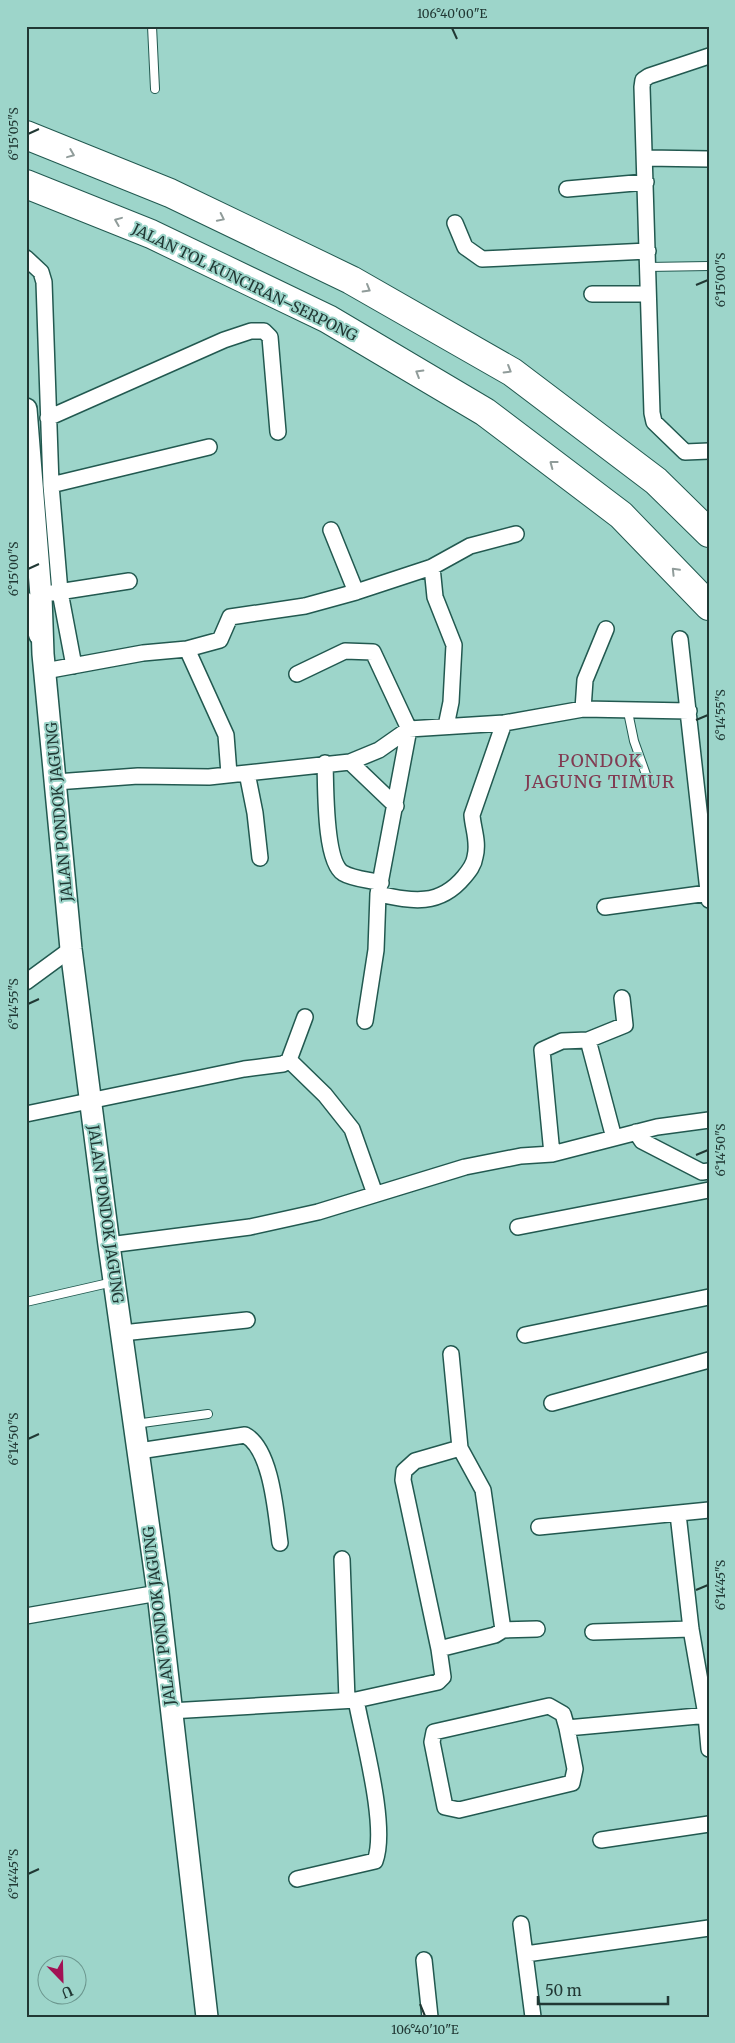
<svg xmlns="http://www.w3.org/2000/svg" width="735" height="2043" viewBox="0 0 735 2043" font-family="Merriweather,serif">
<rect width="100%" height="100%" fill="#9dd5ca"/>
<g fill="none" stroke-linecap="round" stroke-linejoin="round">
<g stroke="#225950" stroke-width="10">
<path id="lane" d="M152 26 155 89
M647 267 709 266
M628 712 634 741 649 783
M26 1302 113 1282
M135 1424 208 1414"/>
</g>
<g stroke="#225950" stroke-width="18">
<path id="street" d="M709 56 649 76 643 80 642 87 652 413 654 422 685 452 709 451
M646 158 709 159
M567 189 646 182
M455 223 465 247 482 259 648 251
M26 258 41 272 44 282 51 485 60 592 74 666
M592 294H647
M48 418 224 340 251 331H264L270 337 278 432
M51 485 209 447
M331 530 356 592
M432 567 435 597 454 645 451 702 446 726
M52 593 129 581
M26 600 37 636
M680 639 709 900
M187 649 226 735 229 774
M45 671 143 653 187 649 220 640 230 617 305 606 356 592 432 567 470 546 516 534
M297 674 345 651 373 652 409 729 378 894 376 950 365 1021
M583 709 585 680 606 629
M350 762 396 806
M325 763C326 785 324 861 343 873 353 879 370 880 381 883
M247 773 255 813 260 858
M56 782 138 776 209 777 350 762 379 750 409 729 504 723 583 709 689 711
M378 894C412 901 439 907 464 877 469 871 474 865 475 857 479 842 473 829 472 815L504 723
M605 907 708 893
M26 982 71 949
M588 1040 625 1025 622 998
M289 1060 325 1095 352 1129 375 1194
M26 1114 244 1069 283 1064 289 1060 305 1017
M636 1132 642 1141 702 1172 709 1171
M552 1154 542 1050 562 1041 588 1040 614 1138
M518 1227 709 1190
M109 1245 250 1227 318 1212 465 1167 521 1156 552 1154 657 1127 709 1120
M122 1333 247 1320
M525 1335 709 1297
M451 1354 460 1448
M552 1403 709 1360
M139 1451 245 1435C272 1449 276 1515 280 1543
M678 1514 691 1629 706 1715 709 1749
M539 1527 709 1510
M342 1559 347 1700
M26 1616 158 1593
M503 1630 537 1629
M593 1632 691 1629
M170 1711 356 1700 438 1682 443 1677 439 1649 403 1480 404 1471 415 1461 460 1448 483 1490 503 1630 495 1635 439 1649
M567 1728 563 1714 549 1706 434 1732 432 1742 445 1807 459 1810 572 1783 575 1769 567 1728 709 1715
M601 1840 709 1824
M297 1879 375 1861C388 1827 363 1738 356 1700
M521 1924 533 2017
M526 1954 709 1928
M424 1960 430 2017"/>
</g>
<g stroke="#225950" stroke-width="24">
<path id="secondary" d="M26 409 41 596 43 654 71 949 109 1245 158 1593 207 2017"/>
</g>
<g stroke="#225950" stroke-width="30">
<path id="highway" d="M26 135 170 193 351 280 512 372 656 481 709 533
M26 184 151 234 328 319 485 412 621 515 709 606"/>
</g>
<use href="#lane" stroke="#fff" stroke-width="8"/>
<use href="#street" stroke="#fff" stroke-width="15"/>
<use href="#secondary" stroke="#fff" stroke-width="21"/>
<use href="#highway" stroke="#fff" stroke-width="28"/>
</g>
<defs><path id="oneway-chevron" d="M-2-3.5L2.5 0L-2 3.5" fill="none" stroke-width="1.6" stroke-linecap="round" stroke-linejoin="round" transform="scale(1.25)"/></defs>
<g stroke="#909c9a">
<use href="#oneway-chevron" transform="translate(71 154) rotate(22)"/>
<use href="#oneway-chevron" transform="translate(221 218) rotate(26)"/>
<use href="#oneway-chevron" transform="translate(118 221) rotate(-158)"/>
<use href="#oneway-chevron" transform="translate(367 289) rotate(30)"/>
<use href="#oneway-chevron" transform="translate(508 370) rotate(31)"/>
<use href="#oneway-chevron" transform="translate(419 373) rotate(-149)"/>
<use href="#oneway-chevron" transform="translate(553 464) rotate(-143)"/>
<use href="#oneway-chevron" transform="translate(675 571) rotate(-134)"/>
</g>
<path fill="none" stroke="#213834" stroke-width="2" d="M452 28 457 39M28 134 39 129M696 285 708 280M28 569 39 564M696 720 708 715M28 1004 39 999M696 1155 708 1150M28 1439 39 1434M696 1590 708 1585M28 1874 39 1869M420 2004 425 2016"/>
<g text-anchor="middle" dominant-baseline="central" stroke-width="4" stroke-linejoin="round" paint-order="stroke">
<g font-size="15" fill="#213834" stroke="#9dd5ca">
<text transform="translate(245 282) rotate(26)">JALAN TOL KUNCIRAN–SERPONG</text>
<text transform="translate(59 812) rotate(-95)">JALAN PONDOK JAGUNG</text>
<text transform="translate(106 1214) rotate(82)">JALAN PONDOK JAGUNG</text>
<text transform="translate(159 1616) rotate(-97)">JALAN PONDOK JAGUNG</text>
</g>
<g font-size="18" letter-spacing="1" fill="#813b52" stroke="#9dd5ca">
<text x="600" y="760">PONDOK<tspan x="600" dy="21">JAGUNG TIMUR</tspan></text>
</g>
</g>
<rect width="735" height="2043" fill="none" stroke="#9dd5ca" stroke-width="55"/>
<g transform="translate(62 1980) rotate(157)"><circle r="24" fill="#9dd5ca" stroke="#6b968e"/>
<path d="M0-4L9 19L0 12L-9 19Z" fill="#a21154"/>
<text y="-8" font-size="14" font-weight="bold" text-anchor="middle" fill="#213834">U</text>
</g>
<path d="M538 1996v8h130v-8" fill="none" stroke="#213834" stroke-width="2.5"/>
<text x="545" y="1996" font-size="15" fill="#213834" stroke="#9dd5ca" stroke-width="4" paint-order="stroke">50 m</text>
<rect x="28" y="28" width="680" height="1988" fill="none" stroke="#213834" stroke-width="2"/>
<g font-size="12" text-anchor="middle" fill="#213834">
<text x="452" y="18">106°40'00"E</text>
<text transform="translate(14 134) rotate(-90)" y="4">6°15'05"S</text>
<text transform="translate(721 280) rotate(-90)" y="4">6°15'00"S</text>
<text transform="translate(14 569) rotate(-90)" y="4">6°15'00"S</text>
<text transform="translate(721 715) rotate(-90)" y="4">6°14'55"S</text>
<text transform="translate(14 1004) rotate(-90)" y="4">6°14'55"S</text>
<text transform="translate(721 1150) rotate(-90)" y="4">6°14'50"S</text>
<text transform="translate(14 1439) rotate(-90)" y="4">6°14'50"S</text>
<text transform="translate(721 1585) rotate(-90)" y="4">6°14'45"S</text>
<text transform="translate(14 1874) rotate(-90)" y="4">6°14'45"S</text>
<text x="425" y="2034">106°40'10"E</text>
</g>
</svg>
